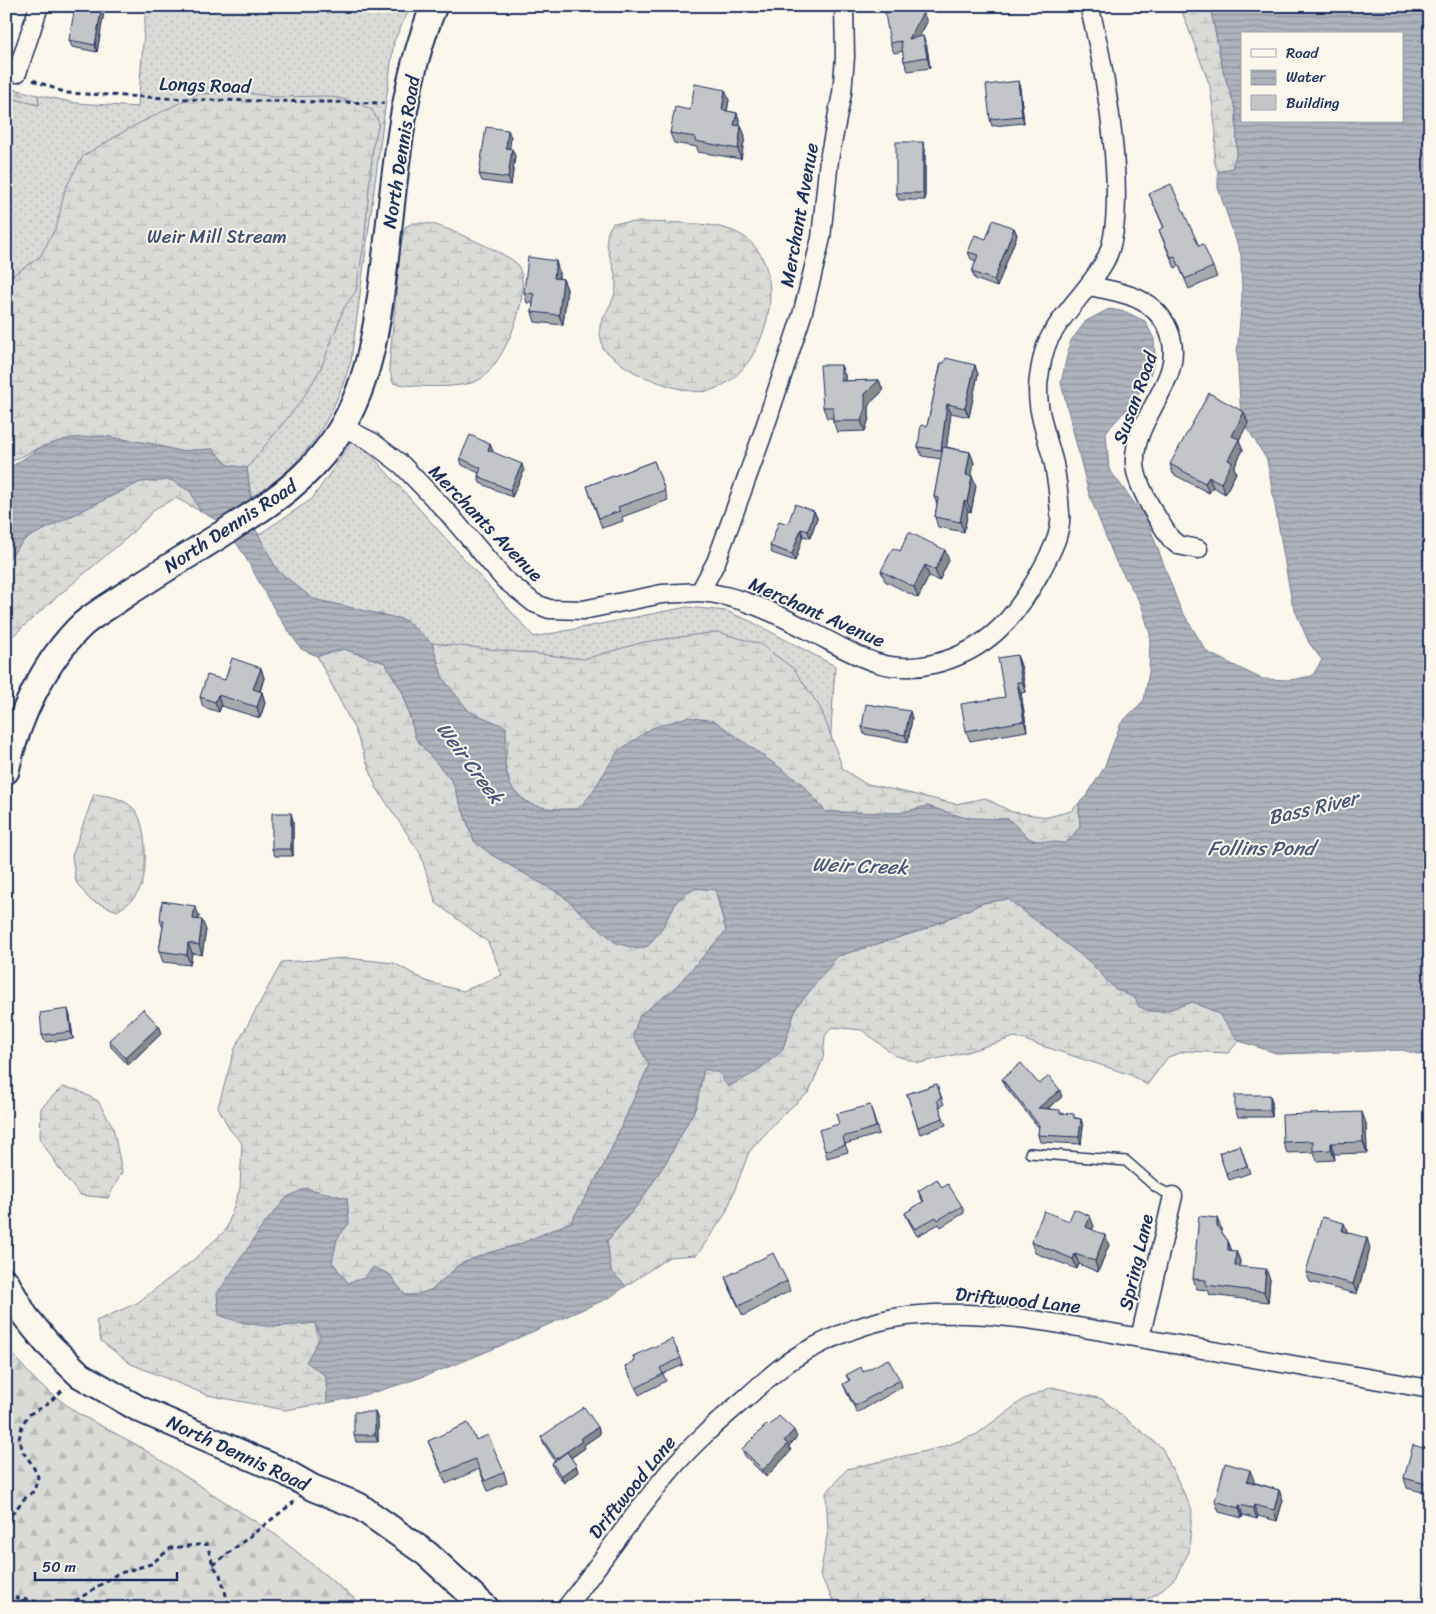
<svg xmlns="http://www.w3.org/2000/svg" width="1436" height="1614" viewBox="0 0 1436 1614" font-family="Sriracha,sans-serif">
<defs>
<pattern id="grass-dots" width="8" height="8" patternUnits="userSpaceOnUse" patternTransform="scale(1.25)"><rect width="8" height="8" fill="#dadad7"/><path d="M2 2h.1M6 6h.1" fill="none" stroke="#babbbb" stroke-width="1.8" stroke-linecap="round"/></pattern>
<pattern id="forest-firs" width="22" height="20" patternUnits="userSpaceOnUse" patternTransform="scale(1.25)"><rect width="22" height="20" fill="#dadad7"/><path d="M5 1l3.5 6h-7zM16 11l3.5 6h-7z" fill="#babbbb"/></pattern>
<pattern id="wetland-marsh" width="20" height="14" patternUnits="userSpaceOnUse" patternTransform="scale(1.25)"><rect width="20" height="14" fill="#dadad7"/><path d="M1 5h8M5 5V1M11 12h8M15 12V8" fill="none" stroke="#babbbb"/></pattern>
<pattern id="water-rules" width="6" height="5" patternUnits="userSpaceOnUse" patternTransform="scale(1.25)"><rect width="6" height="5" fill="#afb3bb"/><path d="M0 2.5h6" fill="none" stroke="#8e929b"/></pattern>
</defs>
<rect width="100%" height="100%" fill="#fbf7ec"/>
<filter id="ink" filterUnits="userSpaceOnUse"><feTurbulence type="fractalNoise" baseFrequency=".02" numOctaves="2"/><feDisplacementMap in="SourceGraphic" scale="10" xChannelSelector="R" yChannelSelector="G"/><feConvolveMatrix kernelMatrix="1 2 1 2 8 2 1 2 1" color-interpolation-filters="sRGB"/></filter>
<g filter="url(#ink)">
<path fill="url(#grass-dots)" stroke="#7a849a" d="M146 6H411L394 41 351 361C332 421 306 465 251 497L247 468 43 446 6 464V97L39 105 38 95 76 103 138 107Z
M355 437 534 637 687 607 726 611 750 621 835 666 826 812 589 798 405 620 313 599 277 570 258 535 312 499Z"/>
<path fill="url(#forest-firs)" stroke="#7a849a" d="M6 87 38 95 39 105 6 97Z
M6 1348 39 1384 77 1413 137 1445 276 1535 366 1608H6Z"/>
<path fill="url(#wetland-marsh)" stroke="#7a849a" d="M1180 6H1210L1223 71 1236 110 1237 152 1232 168 1218 172 1214 161 1216 133 1210 86Z
M240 92 275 97 327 96 356 102 372 110 379 123 373 146 364 244 356 291 344 308 321 368 302 400 247 468 228 465 213 449 179 451 148 443 103 436 43 446 6 464V274L13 275 40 257 57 225 65 189 83 156 130 128 197 94Z
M639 222C665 223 709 221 733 231 799 257 768 379 707 391 689 395 650 380 634 372 623 366 613 357 603 349 602 342 599 333 600 326 605 311 617 299 616 282 615 261 598 242 613 223Z
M413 223C419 223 426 223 432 224 446 227 510 255 517 264 535 290 505 361 482 378 467 390 411 387 393 383L389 367 401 243 405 227Z
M171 480 191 492 200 511 176 498 156 508 129 536 59 595 6 642V562L25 539 140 482Z
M717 632 760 644 794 669 821 709 843 769 864 783 956 804 985 798 1012 812 1048 817 1071 811 1079 803 1080 827 1066 843C1031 842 1033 844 1009 819L966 818 927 806 900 813 826 812 801 783 748 746 589 798 578 809 551 810 531 805 511 788 505 764 508 741 496 723 469 712 443 679 432 643 584 659 644 642Z
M344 649 385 663 403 693 416 739 452 781 474 841 492 855 562 895 596 927 662 928 676 901 695 888 715 890 726 931 673 990 640 1015 633 1035 649 1065 604 1165 571 1222 520 1244 488 1253 460 1264 433 1289 416 1295H405L389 1274 348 1283 332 1262 337 1239 349 1223 347 1198 274 1327 315 1323 326 1376 327 1403 285 1410 207 1395 131 1364 101 1341 96 1321 137 1303 192 1261 226 1230 240 1188 242 1143 230 1130 218 1107 235 1048 282 962 347 958 394 963 428 982 463 991 502 975 488 942 436 903 420 853 376 787 355 730 317 656Z
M94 794C109 796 121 797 133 808 147 820 148 871 141 887 135 899 128 904 117 911L90 900 76 882 72 856Z
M1008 899 1090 962 1114 988 1161 1012 1193 1002 1218 1013 1239 1041 1228 1053 1186 1051 1168 1057 1147 1085 1131 1075 1015 1037 967 1052 919 1063 894 1055 862 1030 832 1027 825 1036 823 1059 809 1092 782 1115 749 1152 726 1213 697 1255 669 1257 626 1286 611 1271 607 1241 640 1202 668 1159 696 1107 704 1068 719 1073 782 1051 796 1008 838 956 923 930 983 903Z
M62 1087 77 1090 98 1101 113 1127 122 1172 108 1198 80 1195 65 1177 40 1139 41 1108Z
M1052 1387 1102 1399 1162 1448 1192 1510 1189 1552 1175 1578 1158 1593 1130 1608H837L820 1575 828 1531 826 1493 847 1469 943 1447 977 1434 1024 1399Z"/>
<path fill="url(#water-rules)" stroke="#747e96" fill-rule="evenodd" d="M1210 6H1430V1057L1402 1050 1279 1054 1239 1041 1218 1013 1193 1002 1161 1012 1149 1011 1138 1006 1135 997 1114 988 1090 962 1008 899 983 903 923 930 838 956 796 1008 782 1051 756 1072 728 1087 719 1073 704 1069 696 1107 668 1159 640 1202 607 1241 611 1271 626 1286 609 1298C517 1337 426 1385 327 1403L326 1376 306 1362 320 1337 315 1323C277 1327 256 1329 219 1315L217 1294 264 1224 287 1197 306 1188 347 1198 349 1223 337 1239 332 1262 348 1283 364 1278 373 1267 389 1274 405 1295H416L433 1289 460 1264 488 1253 520 1244 571 1222 604 1165 649 1065 633 1035 640 1015 673 990 726 931 716 890 695 888 677 901 662 928 648 946 637 949 616 943 562 895 492 855 474 841 452 781 416 739 403 693 385 663 344 649 317 656 301 649 277 614 243 553 223 524 200 511 191 492 171 480 140 482 25 539 6 562V470L43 446 70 438 103 436 148 443 179 451 213 449 228 465 247 468 254 526 277 570 313 599 405 620 432 643 443 679 469 711 506 727C507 740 504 753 505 765 510 808 543 810 578 809L589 797 618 751 652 728 687 717 715 721 801 783 826 812 900 813 927 806 966 818 1009 819 1030 840 1066 843 1080 827 1079 803 1087 795 1104 768 1121 723 1144 700 1149 672 1150 634 1141 604 1116 562 1089 494 1061 383 1070 342 1086 321 1109 309 1126 312 1145 321 1154 339 1155 358 1150 375 1134 401 1106 432 1109 469 1147 520 1180 608 1207 652 1262 679 1290 680 1312 676 1322 660 1309 643 1292 603 1267 460 1241 418 1237 353 1242 298 1241 255 1218 188V172L1232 168 1237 152 1236 110 1223 71ZM1242 34H1402V121H1242Z"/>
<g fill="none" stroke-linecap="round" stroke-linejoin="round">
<g stroke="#1b2f5e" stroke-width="12">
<path id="lane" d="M1030 1153 1126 1161 1157 1188 1173 1196"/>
</g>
<g stroke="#1b2f5e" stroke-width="21">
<path id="street" d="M844 6 845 57 842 93 829 159 821 238 814 267 802 315 761 439 716 562 700 592C740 595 777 614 812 632 853 653 884 676 933 664 988 651 1017 616 1042 569 1051 552 1062 533 1060 513 1059 497 1057 480 1054 464 1046 432 1033 405 1040 371 1042 359 1045 344 1052 334 1067 308 1090 288 1105 261 1131 214 1104 60 1089 6
M17 73 39 6
M1089 286C1121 292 1154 297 1168 329 1190 378 1132 415 1135 464 1136 486 1158 520 1171 539L1178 545 1198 549
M343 427 372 442 402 465 448 513 504 579 534 603 549 609 583 610 662 594 700 592
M1140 1338 1173 1196
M566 1608C601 1563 632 1516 668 1473 691 1445 720 1420 747 1397 767 1379 786 1361 810 1349 842 1332 882 1317 919 1315 994 1309 1072 1326 1145 1339 1240 1356 1335 1372 1430 1389"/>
</g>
<g stroke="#1b2f5e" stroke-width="29">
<path id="secondary" d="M6 771C17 719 44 661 83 624 95 614 109 606 122 597 159 572 198 550 236 525 273 502 305 480 331 444 373 386 379 313 387 244 396 165 403 80 434 6
M6 1282 25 1316 47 1343 80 1375 139 1409 285 1472 313 1488 359 1506 427 1554 486 1608"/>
</g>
<path stroke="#1b2f5e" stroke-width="3" stroke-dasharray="5 4" stroke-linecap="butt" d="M33 80 66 93 208 100 384 103
M6 1541 12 1514 24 1499 34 1491 38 1477 32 1464 23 1452 19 1439 22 1426 28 1415 46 1405 65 1388
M213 1565 294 1502
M6 1596 66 1607 117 1574 151 1564 171 1548 207 1544 213 1565 220 1575 230 1608"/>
<use href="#lane" stroke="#fbf7ec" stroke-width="9"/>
<use href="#street" stroke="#fbf7ec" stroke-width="18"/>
<use href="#secondary" stroke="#fbf7ec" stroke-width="25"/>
</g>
<path fill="#a8a9ad" stroke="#1b2f5e" d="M105 6 97 52 72 47 69 40Z
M927 22 919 37 923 36 927 47 930 68 908 71 904 61 903 51 894 53 890 43Z
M1018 81 1020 88 1024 123 992 126 990 119Z
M729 100 727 111 737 113 740 123V126H741L745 136 741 159 698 152 697 147 674 143 670 133 690 110Z
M511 137 509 148 515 156 511 185 482 181 479 174Z
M925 149V200H899L896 193Z
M1149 194 1199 246 1213 267 1217 277 1189 289 1179 266 1175 268 1163 240 1159 230 1164 228Z
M1014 228 1017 235 997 287 975 279 972 272 976 261 971 259 968 252 986 239Z
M559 271V278L563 279 567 289 563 325 535 322 532 312 533 303H527L524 292Z
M941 363 978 374 969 417 951 413 946 447 970 452 974 463 971 476 976 486 971 512 968 511 964 532 938 527 935 517 937 504 934 497 941 459 922 456 918 447 927 426Z
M845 375V381L879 380 883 391 869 404V418L865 431 837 432 833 421V418H827L823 407Z
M1248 423 1239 440 1243 450 1234 467 1236 473 1225 494 1213 487 1209 493 1173 474 1170 464Z
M490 444 492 452 524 471 512 497 480 483 478 476 479 473 462 465 460 458Z
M654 461 668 500 622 517 623 521 602 528 587 486Z
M814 511 817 518 810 538 803 536 795 561 772 553 770 546 788 524Z
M900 551 949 560 939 581 929 576 918 598 885 581 881 571Z
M1017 655 1021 666 1026 692 1021 693 1027 731 970 741 966 731 1005 697Z
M261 668 264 678 260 692H262L265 703 260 718 221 706 219 712 203 707 200 697 225 680Z
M912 718 908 742 864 734 862 727Z
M293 820V856H275L272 849Z
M195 906 199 916 198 920 206 930 202 955 192 953 190 965 163 962 159 951 163 928 160 920Z
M70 1016 73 1039 45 1042 42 1035Z
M159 1026 162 1033 128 1065 111 1047 109 1040Z
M1002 1079 1039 1084 1062 1097 1048 1108 1076 1118 1081 1119 1083 1126 1081 1144 1040 1142 1038 1135 1039 1128 1005 1086Z
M937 1084 944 1105 939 1107 946 1125 920 1134 907 1094Z
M1272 1102V1117H1238L1235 1110Z
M870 1105 879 1134 845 1144 848 1152 827 1158 825 1151 839 1124Z
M1366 1123 1367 1153 1334 1154 1335 1160 1317 1161 1314 1152 1287 1153 1283 1142Z
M1240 1145 1250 1173 1229 1180 1219 1153Z
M942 1188 962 1206 964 1213 941 1227 939 1224 917 1236 908 1220 905 1213 923 1202 918 1191Z
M1069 1221 1094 1226 1092 1230 1109 1245 1098 1272 1079 1264 1077 1269 1035 1253 1031 1242Z
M1221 1228V1231L1228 1241 1232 1251H1236L1240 1261 1239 1266 1270 1279 1268 1302 1210 1295 1208 1290 1197 1289 1193 1279Z
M1348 1233 1370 1248 1357 1294 1310 1282 1306 1272Z
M725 1277 787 1281 790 1291 743 1316 729 1287Z
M633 1356 681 1358 683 1365 663 1374 666 1381 639 1395 625 1366 635 1362Z
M863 1372 900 1380 902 1387 857 1413 846 1391 843 1384 849 1381 846 1375Z
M378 1419V1442H356L354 1435Z
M769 1426 797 1437 789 1446 791 1451 766 1477 745 1456 742 1449Z
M598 1427 600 1434 584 1445 585 1448 571 1458 576 1465 578 1472 564 1483 554 1470 552 1463 555 1461 544 1444 541 1437Z
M476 1440 504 1472 507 1483 488 1491 479 1469 446 1484 428 1441Z
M1430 1450V1494L1407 1488 1404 1478Z
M1254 1480 1253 1482 1279 1490 1283 1500 1277 1521 1258 1516 1257 1519 1243 1515 1242 1518 1219 1512 1215 1501Z"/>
<path fill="#888a8d" stroke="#1b2f5e" d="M102 6H105L97 52 95 45Z
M923 12 927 22 913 49 909 39Z
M923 36 927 47 930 68 927 57Z
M1018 81 1020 88 1024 123 1022 116Z
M725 90 729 100 725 121 722 110Z
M737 113 740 123 738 135 734 125Z
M741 126 745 136 741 159 738 149Z
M508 130 511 137 509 155 506 148Z
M923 142 925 149V200L923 193Z
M512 149 515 156 511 185 508 178Z
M1014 228 1017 235 997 287 994 280Z
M556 261 559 271 558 288 554 278Z
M563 279 567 289 563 325 559 315Z
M841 365 845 375V391L841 381Z
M975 365 978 374 969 417 965 408Z
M879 380 883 391 869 404V418L865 431 861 421 865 394Z
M947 404 951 413 945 460 941 450Z
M1244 412 1248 423 1239 440 1243 450 1234 467 1236 473 1225 494 1221 483 1232 436Z
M490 444 493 451 490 456 488 450Z
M970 452 974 463 970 485 966 475Z
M522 464 524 471 512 497 510 490Z
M972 476 976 486 971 512 967 502Z
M1209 477 1213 487 1209 493 1205 483Z
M964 501 968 511 964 532 960 522Z
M814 511 817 518 810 538 808 531Z
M801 529 803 536 795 561 792 554Z
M945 550 949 560 939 581 935 570Z
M925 565 929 576 918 598 914 587Z
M1017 655 1021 666 1026 692 1022 682Z
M261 668 264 678 257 700 253 689Z
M1017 682 1021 693 1027 731 1024 721Z
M262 692 265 703 260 718 257 707Z
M218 695 221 706 219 712 215 702Z
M910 711 912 718 908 742 905 735Z
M291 813 293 820V856L291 849Z
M195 906 199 916 197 929 193 919Z
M202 920 206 930 202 955 199 945Z
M188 943 192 953 190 965 187 955Z
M68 1009 70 1016 73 1039 71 1032Z
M159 1026 162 1033 128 1065 125 1058Z
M1060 1090 1062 1097 1040 1114 1038 1108Z
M1270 1095 1272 1102V1117L1270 1110Z
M1362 1112 1366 1123 1367 1153 1363 1142Z
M1081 1119 1083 1126 1081 1144 1079 1137Z
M1331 1143 1334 1154 1335 1160 1331 1150Z
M1090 1216 1094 1226 1089 1238 1086 1227Z
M1217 1218 1221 1228 1220 1236 1217 1226Z
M1344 1223 1348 1233 1342 1231Z
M1105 1235 1109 1245 1098 1272 1095 1261Z
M1367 1238 1370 1248 1357 1294 1353 1284Z
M1228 1241 1232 1252 1228 1250Z
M1236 1251 1240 1261 1239 1276 1235 1266Z
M1075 1254 1079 1264 1077 1269 1073 1259Z
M1266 1269 1270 1279 1268 1302 1264 1292Z
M375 1412 378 1419V1442L375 1435Z
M598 1427 600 1434 584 1445 585 1448 559 1466 556 1459 580 1439Z
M794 1430 797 1437 789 1446 791 1451 766 1477 763 1470 784 1441Z
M576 1465 578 1472 564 1483 561 1476Z
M1250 1470 1254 1480 1251 1491 1247 1481Z
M1279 1490 1283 1500 1277 1521 1274 1510Z
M1239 1505 1243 1515 1242 1518 1239 1508Z
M1254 1505 1258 1516 1257 1519 1253 1508Z"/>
<path fill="#c3c5c9" stroke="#1b2f5e" d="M75 6H102L95 45 69 40Z
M888 6H916L923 12 909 39 923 36 927 57 904 61 901 41 890 43 885 13 889 12Z
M1018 81 1022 116 990 119 986 85Z
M695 84 725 90 722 110 737 113 734 125 741 126 738 149 695 141V137L670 133 675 107 690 110Z
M486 127 508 130 506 148 512 149 508 178 479 174Z
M896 142H923V193H896Z
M1171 184 1199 246 1203 244 1213 267 1185 279 1175 256 1171 257 1159 230 1164 227 1149 194Z
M993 220 1014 228 994 280 972 272 978 255 968 252 975 235 986 239Z
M528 257 556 261 554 278 563 279 559 315 532 312 534 294 524 292Z
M946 358 975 365 965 408 947 404 941 450 918 447 921 425 927 426 941 363H944Z
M820 365H841V381L879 380 865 394V408L861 421H833V407H823Z
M1209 393 1244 412 1232 436 1239 439 1228 460 1232 462 1221 483 1209 477 1205 483 1170 464Z
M470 435 490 444 488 450 522 464 510 490 478 476 481 468 460 458Z
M943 447 970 452 966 475 972 476 967 502 964 501 960 522 935 517 938 498 934 497Z
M654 461 665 490 618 507 620 511 599 518 587 486Z
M795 504 814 511 808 531 801 529 792 554 770 546 779 521 788 524Z
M909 532 945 550 935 570 925 565 914 587 881 571 893 548 900 551Z
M1017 655 1022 682H1017L1024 721 966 731 961 704 1005 697 998 658Z
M232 658 261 668 253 689 262 692 257 707 218 695 215 702 200 697 207 675 225 680Z
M866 704 910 711 905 735 862 727Z
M272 813H291V849H272Z
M162 901 195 906 193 919 202 920 199 945 188 943 187 955 159 951 164 920H160Z
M68 1009 71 1032 42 1035 40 1013Z
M143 1009 159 1026 125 1058 109 1040Z
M1021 1063 1039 1084 1049 1076 1060 1090 1038 1108 1060 1110V1113L1074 1114V1118L1081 1119 1079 1137 1038 1135 1039 1125 1002 1079Z
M937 1084 941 1098 937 1100 943 1118 918 1127 907 1094Z
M1235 1095H1270V1110H1235Z
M870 1105 876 1127 843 1137 845 1145 825 1151 819 1130 839 1124 836 1114Z
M1362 1112 1363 1142 1331 1143V1150L1313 1151V1141L1283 1142 1282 1115Z
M1240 1145 1247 1166 1226 1173 1219 1153Z
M937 1179 942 1188 948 1184 962 1206 938 1220 936 1217 915 1229 905 1213 924 1201 918 1191Z
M1074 1209 1090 1216 1086 1227 1105 1235 1095 1261 1075 1254 1073 1259 1031 1242 1044 1211 1069 1221Z
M1199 1216 1217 1218V1226L1228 1241V1250L1236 1251 1235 1266 1266 1269 1264 1292 1206 1285V1280L1193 1279Z
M1322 1217 1344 1223 1342 1231 1367 1238 1353 1284 1306 1272Z
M773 1253 787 1281 739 1306 725 1277Z
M672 1339 681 1358 660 1368 663 1374 636 1388 625 1366 635 1361 633 1356Z
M888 1359 900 1380 855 1406 843 1384 850 1380 846 1375 861 1367 863 1372Z
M584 1407 598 1427 580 1439 582 1441 556 1459 541 1437Z
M354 1412H375V1435H354Z
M779 1416 794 1430 784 1441 788 1444 763 1470 742 1449 767 1424 769 1426Z
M468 1423 476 1440 488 1435 504 1472 485 1481 475 1459 442 1473 428 1441Z
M1413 1445 1430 1450V1485L1404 1478Z
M567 1452 576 1465 561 1476 552 1463Z
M1225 1463 1250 1470 1247 1481 1279 1490 1274 1510 1254 1505 1253 1508 1239 1505V1508L1215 1501Z"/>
</g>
<g text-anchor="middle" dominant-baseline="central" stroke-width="4" stroke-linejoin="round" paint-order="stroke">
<g font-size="19" fill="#1b2f5e" stroke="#fbf7ec">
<text transform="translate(205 85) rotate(2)">Longs Road</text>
<text transform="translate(401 152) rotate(-81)">North Dennis Road</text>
<text transform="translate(799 215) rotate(-80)">Merchant Avenue</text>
<text transform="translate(1135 398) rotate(-70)">Susan Road</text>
<text transform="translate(486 523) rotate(46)">Merchants Avenue</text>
<text transform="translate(230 526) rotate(-33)">North Dennis Road</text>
<text transform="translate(817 612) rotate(24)">Merchant Avenue</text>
<text transform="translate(1136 1262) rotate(-77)">Spring Lane</text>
<text transform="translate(1018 1300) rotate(6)">Driftwood Lane</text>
<text transform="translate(238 1453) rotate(25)">North Dennis Road</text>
<text transform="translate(632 1487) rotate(-51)">Driftwood Lane</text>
</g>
<g font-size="19" fill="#415176" stroke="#fbf7ec">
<text x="217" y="236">Weir Mill Stream</text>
</g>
<g font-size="20" font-style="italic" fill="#47577a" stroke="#fbf7ec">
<text transform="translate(470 763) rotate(53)">Weir Creek</text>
<text transform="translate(1313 808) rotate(-13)">Bass River</text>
<text x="1261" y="848">Follins Pond</text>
<text transform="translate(860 866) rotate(2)">Weir Creek</text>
</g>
</g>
<rect width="1436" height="1614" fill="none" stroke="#fbf7ec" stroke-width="25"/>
<rect x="12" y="12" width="1411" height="1589" fill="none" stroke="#1b2f5e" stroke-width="2" filter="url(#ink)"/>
<rect x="1241" y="32" width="162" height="90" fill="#fbf7ec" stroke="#a1a7b3"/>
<rect x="1251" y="49" width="25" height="8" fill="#fbf7ec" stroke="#a1a7b3"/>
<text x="1286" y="58" font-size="15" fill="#1b2f5e">Road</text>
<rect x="1251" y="70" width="25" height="15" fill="url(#water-rules)" stroke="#a1a7b3"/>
<text x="1286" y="82" font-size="15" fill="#1b2f5e">Water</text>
<rect x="1251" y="95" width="25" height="15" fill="#c3c5c9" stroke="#a1a7b3"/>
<text x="1286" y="108" font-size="15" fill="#1b2f5e">Building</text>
<path d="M35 1572v8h142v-8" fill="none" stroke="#1b2f5e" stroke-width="2.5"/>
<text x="42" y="1572" font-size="15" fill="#1b2f5e" stroke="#fbf7ec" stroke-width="4" paint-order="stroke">50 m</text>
</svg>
